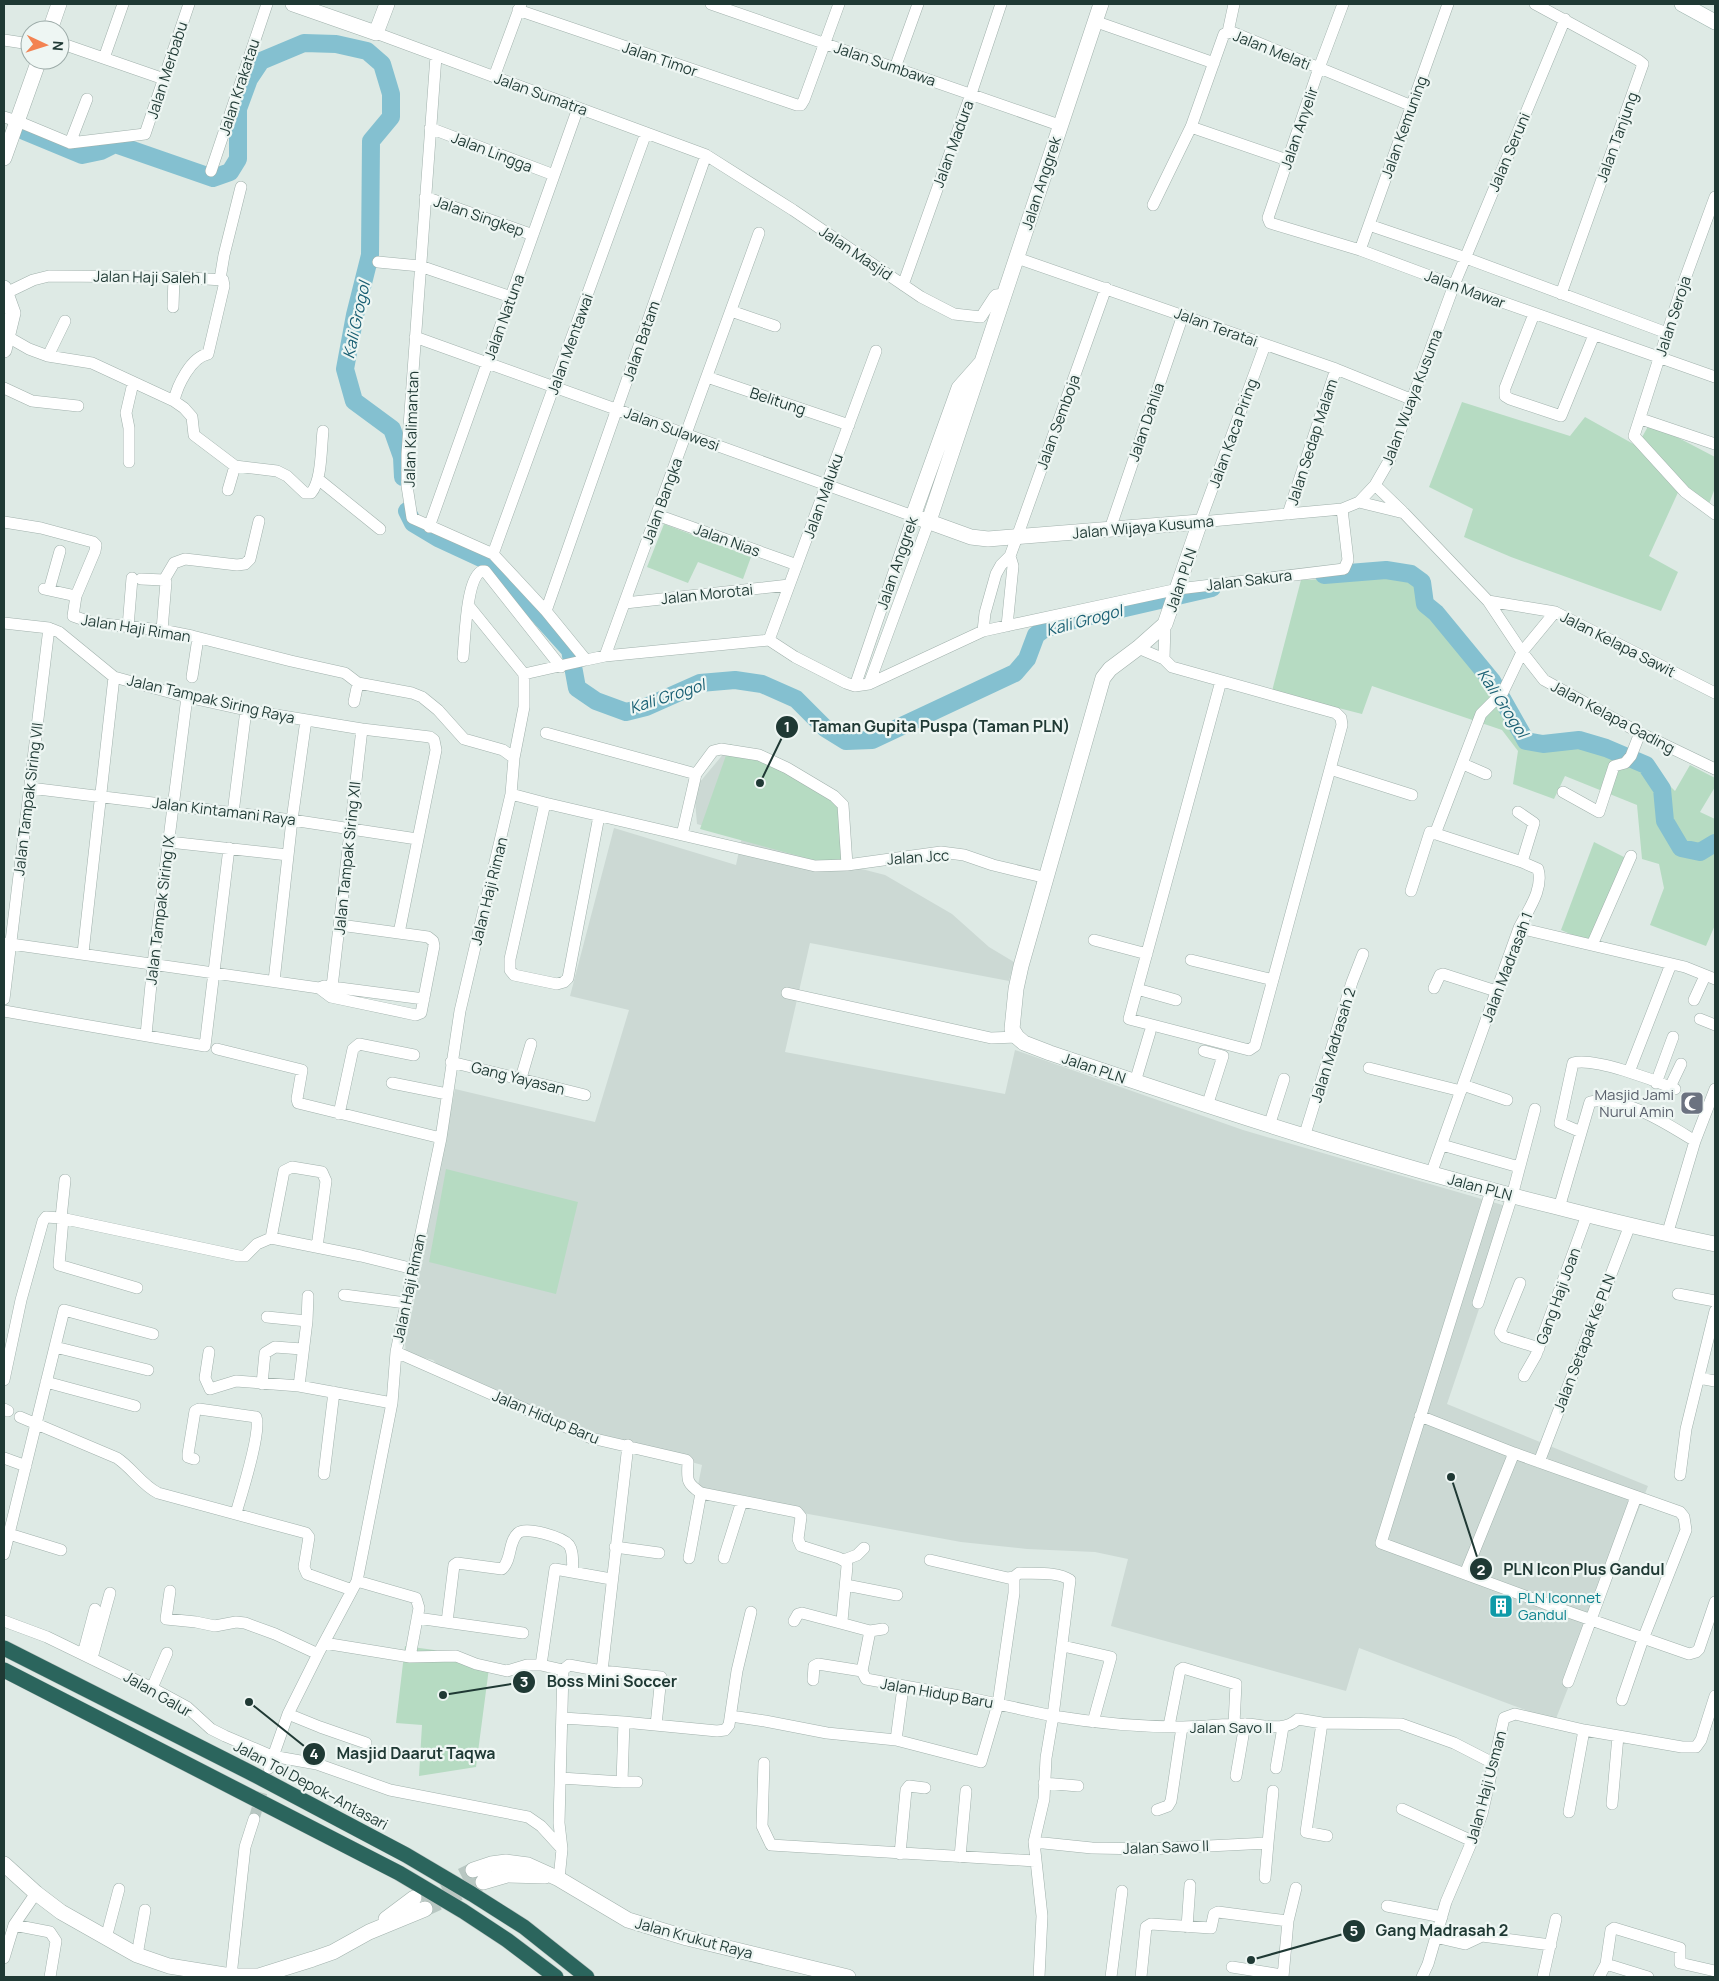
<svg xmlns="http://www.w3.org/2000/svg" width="1719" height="1981" viewBox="0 0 1719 1981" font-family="Manrope,sans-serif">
<rect width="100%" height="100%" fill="#deeae5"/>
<path fill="#ccd9d4" d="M725 752 854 867 885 875 952 914 989 947 1014 962 1009 981 810 943 785 1052 1005 1094 1015 1050 1243 1130 1513 1208 1447 1404 1648 1486 1555 1721 1359 1648 1346 1691 1111 1626 1128 1559 1095 1552 1027 1549 961 1542 710 1496 698 1485 702 1465 569 1428 448 1375 433 1360 406 1354 405 1343 415 1297 455 1089 595 1122 629 1010 570 996 614 828 736 865 742 837 697 824 694 789Z"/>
<path fill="#b6dbc2" d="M1462 402 1570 436 1585 417 1637 446 1650 423 1715 457V488L1709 504 1680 488 1649 556 1678 572 1661 611 1511 557 1464 537 1473 509 1429 487Z
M664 524 751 557 743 579 698 562 688 583 647 567Z
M1418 576 1426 605 1532 740 1558 736 1655 771 1675 791 1690 765 1715 778V787L1700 812 1715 819V925L1706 946 1650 925 1664 888 1659 864 1642 859 1637 805 1565 776 1554 799 1513 784 1518 751 1502 730 1372 686 1362 714 1272 691 1301 580Z
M730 744 768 759 841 807 843 868 700 829Z
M1594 842 1628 859 1596 945 1561 930Z
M446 1169 578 1202 556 1294 429 1262Z
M405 1646 434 1650 489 1668 476 1767 419 1776 422 1725 396 1723Z"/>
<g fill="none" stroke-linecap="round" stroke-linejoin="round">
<path stroke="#84c0d0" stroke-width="18" d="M24 131 82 155 101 151 115 144 213 178 230 172 238 159V109L249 79 261 61 304 43 336 44 367 51 382 64 391 94V117L371 141 370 255 355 315 345 369 354 401 392 429 402 457 403 477
M407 511 413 523 438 538 492 563 570 650 577 688 596 701 626 712 646 707 700 683 735 680 762 684 796 699 825 728 846 741 872 740 1015 673 1027 659 1036 635 1044 629 1073 620 1212 588
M1324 575 1386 570 1411 574 1422 582 1425 604 1436 613 1492 681 1526 741 1543 744 1579 740 1606 748 1646 765 1662 789 1665 821 1681 848 1700 852 1715 843"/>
<path stroke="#b8c7c2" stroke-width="11" stroke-dasharray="11 5.5" stroke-linecap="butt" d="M254 1819 267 1775"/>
<path stroke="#b8c7c2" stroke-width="15" stroke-dasharray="15 8" stroke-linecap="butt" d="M420 1896 473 1870
M425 1909 483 1882"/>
<g stroke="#a1b1ac" stroke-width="12">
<path id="minor" d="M711 4 1059 125
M1343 4 1319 68 1268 218 1270 223 1360 250 1454 285 1715 377
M1535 4 1638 60 1643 64 1561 294
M518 10 797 105H801L804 100 839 4
M1094 21 1214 63
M1228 32 1234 4
M376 33 706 155 793 210 921 297 954 314 981 317 994 297 996 295 1005 294
M4 40 30 44
M60 43 164 79
M436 56 407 454V486L412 518 493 554 546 611 586 660 605 656 769 640 795 657 846 683 855 686 869 684 983 631 1178 589 1344 569 1348 560 1342 509
M104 58 123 4
M895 68 918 4
M494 77 521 4
M4 117 17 121 70 143 145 134 189 4
M1191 127 1287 160
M430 128 554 175
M70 143 87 99
M211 171 267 4
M425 197 533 235
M1715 197 1682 287 1634 436 1685 492 1715 514
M1153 205 1191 127 1224 34 1232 32 1412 106
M1369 225 1466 258 1667 333
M1360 250 1448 4
M1017 258 1336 369 1413 400
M378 262 420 266 511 297
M220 279 224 255 241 187
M903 285 971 94 1001 4
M4 294 33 280 49 276 174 277 223 280 224 286 208 354C191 357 177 386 174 401
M173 307 174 277
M731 311 775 326
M1534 314 1505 388V396L1510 399 1561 416 1594 335
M8 337 29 349 48 356 92 363 174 401 184 408 192 417 194 435 235 466 277 471 287 476 305 493H311C322 481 321 447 323 431
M415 337 913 516 855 686
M1265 345 1200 522 1342 509 1359 502 1375 485 1390 459 1454 285 1565 19
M48 356 65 321
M707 377 849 425
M4 388 32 401 78 406
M1641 419 1715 444
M129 462V428L126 413 133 383
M318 479 380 529
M1375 485 1402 511
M228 490 235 466
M1359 502 1404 513 1488 601 1522 652 1544 680 1640 733 1715 769
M1288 514 1336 369
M657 515 797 565
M4 522 41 528 93 542 96 545 95 551 76 596 73 616
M429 527 578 108
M1110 529 1183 315
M493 554 646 133
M141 579 164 580 166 582 162 630
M164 580 174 563 185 559 237 565 245 564 250 559 259 521
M44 589 76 596
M49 590 60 551
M1488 601 1555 612 1715 693
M625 603 789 585
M468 605 524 674V707L514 758
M546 611 706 155
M73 616 93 623 162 630 192 636 291 661 345 673 358 683 412 693 422 697 438 710 464 739 503 750 514 758 511 794 545 803 815 866 847 865 941 852 964 855 993 865 1047 878
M4 623 49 628 59 632 114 677 187 697 246 710 362 729 430 737 434 740 436 750 399 933
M1007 626 1013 566 1010 556
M128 627 132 578
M983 631 985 613 996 574 1001 565 1010 556 1017 537 1106 288
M769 640 876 351
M1138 648 1164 659 1172 667 1336 713 1341 718 1342 725 1255 1046 1249 1050 1129 1019 1221 681
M605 656 759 233
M463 657C465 640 466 577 482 571H485L561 667
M1164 659 1165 624
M524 674 586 660
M192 677 198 638
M869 684 929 521
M354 702 358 683
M546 733 696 774
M1463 764 1486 774
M1330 769 1412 795
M30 788 292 820 417 839
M1563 792 1599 812 1614 766 1625 763 1631 756 1640 733
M545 803 510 959V970L514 975 557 984 564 982 568 978 599 816
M1518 812 1534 823 1522 862
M233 813 246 710
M1435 834 1481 714 1503 692 1522 652 1555 612
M682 835 696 774 713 751 721 749 759 755 787 768 834 796 843 805 847 865
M169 842 288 855
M1411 891 1430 832 1522 862 1538 869C1544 889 1528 910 1519 928L1431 1174
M1519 928 1685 967 1715 979
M1094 940 1147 954
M4 943 319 988 324 986 332 987 424 999
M1592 945 1631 856
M83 953 114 677
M1191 960 1273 980
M274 981 292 820 306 720
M332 987 362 729
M319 988 331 997 416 1015 421 1013 434 946 433 941 428 937 340 925
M1434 988 1440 975 1443 974 1496 991
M1137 989 1176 1000
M787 993 991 1038 1017 1037
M4 999 49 628
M1694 1000 1705 976
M4 1011 205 1046 229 848
M1700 1019 1715 1025
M146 1035 153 964 187 697
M217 1049 302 1070 297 1099 298 1103 441 1138
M1204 1051 1223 1056 1207 1106
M451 1062 585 1095
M1369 1068 1461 1091
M1629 1072 1671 964
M521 1078 531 1044
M1135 1082 1150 1032
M392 1083 447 1094
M1656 1083 1673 1037
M1463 1085 1507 1100
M1670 1087 1681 1064
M339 1114 353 1049 359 1044 414 1055
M1269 1126 1284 1079
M1581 1132 1560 1123 1573 1063C1594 1057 1654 1080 1675 1089
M1304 1137 1352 982 1363 954
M1442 1145 1519 1167
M1491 1191 1381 1543 1560 1609 1689 1654 1696 1652 1699 1649 1715 1602
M1559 1208 1590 1102C1622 1094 1669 1125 1695 1141
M61 1218 65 1180
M63 1219 59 1265 137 1288
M1667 1235 1695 1141 1715 1089
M271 1238 284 1171 292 1167 322 1172 326 1181 317 1247
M271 1238 361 1256 414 1269
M1520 1283 1500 1332 1504 1337 1539 1348
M1678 1294 1715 1301
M344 1295 406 1303
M1478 1303 1512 1196 1535 1109
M267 1317 307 1321
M55 1347 148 1370
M209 1352 205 1378 210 1389 236 1381 299 1386 392 1403
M396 1352 591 1438 686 1460 688 1462C687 1480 686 1483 701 1493L797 1512 801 1517 798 1539 801 1546 839 1558 846 1562 847 1566 842 1621 844 1624 870 1631 862 1671 866 1679 965 1697 1053 1716 1046 1758 1044 1799 1034 1842 1042 1916 1039 1977
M1524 1376 1536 1355 1587 1215
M1699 1378 1715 1381
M4 1380 21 1300 43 1221 46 1217 61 1218 239 1256H245L257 1244 271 1238
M46 1382 135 1406
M262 1384 265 1353 275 1347 302 1349
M299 1386 307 1321 308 1296
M4 1409 8 1411
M1420 1416 1514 1453 1680 1512 1684 1517 1686 1530 1643 1639 1622 1700
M20 1417 117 1458C132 1468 142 1485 158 1493L306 1533 309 1537 304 1567 307 1574 352 1590
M4 1458 26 1466
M194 1459 188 1457V1454L195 1411 199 1409 256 1417C262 1430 241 1496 236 1513
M1539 1462 1630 1225
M324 1474 334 1392
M1680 1475 1686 1429 1715 1311
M9 1534 61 1550
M615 1547 659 1553
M4 1554 64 1310 153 1334
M689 1558 701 1493
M724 1558 742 1501
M844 1560 857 1555 864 1548
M930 1560 1008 1578 1014 1577 1019 1573C1034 1574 1057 1571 1070 1580L1053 1716C1096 1723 1139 1727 1183 1727 1203 1727 1223 1724 1244 1724 1262 1724 1283 1733 1298 1719L1322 1723 1401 1724 1454 1743 1493 1763
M1465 1574 1514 1453
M357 1581 416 1598 419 1608 410 1657
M846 1585 897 1595
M170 1591 166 1619 196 1622 215 1626 236 1622 245 1623 275 1634 318 1654
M417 1618 523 1633
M4 1621 47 1637 152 1688 187 1707 211 1729 225 1736 272 1756 317 1764 390 1790 528 1817 541 1826 562 1849
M794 1621 798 1614 802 1613 844 1624
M447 1622 454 1565 457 1563 502 1569C512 1560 508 1542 518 1533 526 1526 562 1537 569 1545 574 1552 572 1564 573 1572
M870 1631 883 1629
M324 1643 410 1657 456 1656 476 1664 507 1671 527 1665H541L563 1670
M1063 1646 1111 1657 1093 1722
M83 1654 95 1609
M92 1658 110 1593
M541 1665 555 1569 611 1579
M602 1671 661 1677 656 1725
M813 1680 814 1666 818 1664 862 1671
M1568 1682 1636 1497
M152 1688 167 1653
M288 1714 320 1727 366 1743
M731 1716 765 1721 827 1733 896 1740 981 1762 998 1704 1014 1593V1577
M563 1718 624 1722 717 1731 725 1730 729 1725 737 1671 751 1612
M1322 1723 1306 1832 1327 1836
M1169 1726 1180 1670 1183 1668 1236 1684 1234 1724
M896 1740 903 1687
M764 1763 762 1826 771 1845 1035 1861
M269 1768 288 1714 318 1654 357 1581 392 1403 396 1352 441 1138 460 1011 511 794
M1276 1768 1283 1727
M1236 1776 1245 1724
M561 1778 622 1782 624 1722
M622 1782H637
M1044 1783 1078 1786
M1612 1804 1618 1736
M1402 1809 1472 1841
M1157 1810 1168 1806 1171 1801 1182 1727
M1569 1812 1584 1730
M1034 1842 1092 1848 1149 1849 1268 1843 1273 1791
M900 1854 906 1790 909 1786 925 1788
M960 1857 966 1791
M1265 1878 1268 1843
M559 1879 562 1849 559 1823 563 1670 569 1665 602 1671 628 1445
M1387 1906 1442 1917
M14 1925 50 1932 56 1941 50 1977
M1187 1927 1190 1885
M1435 1937 1465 1944 1482 1936 1551 1945
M106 1938 119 1889
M137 1955 145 1910
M4 1958 14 1925 36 1893
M1606 1964 1648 1977
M1232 1967 1282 1975
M231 1976 245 1847 254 1819
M1111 1977 1122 1891
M1141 1977 1146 1927 1151 1924 1211 1928 1214 1914 1218 1912 1288 1921
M1283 1977 1288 1921 1296 1888
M1422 1977 1428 1964 1446 1902 1472 1841 1482 1814 1504 1718 1515 1714 1584 1730 1682 1747H1696L1701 1740 1715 1696
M1543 1977 1556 1919
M1599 1977 1606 1964 1611 1930 1614 1928 1680 1948V1963L1715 1971"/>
</g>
<g stroke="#a1b1ac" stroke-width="16">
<path id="tertiary" d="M293 4 376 33 387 4
M50 30 59 4
M4 158 39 60
M4 288 13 313 4 350
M982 362 959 388 913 516 971 537 988 539 1200 522 1165 624 1138 648 1110 669 1103 678 1021 966 1016 989 1012 1029 1017 1037 1024 1043 1050 1053C1216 1109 1383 1164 1553 1206 1607 1220 1661 1233 1715 1244
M929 521 1101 4
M4 1864 36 1893 61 1912 137 1955 169 1966 231 1976H259L313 1959 333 1952 369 1932 425 1909
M473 1870 491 1864 506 1862 528 1865 559 1879 628 1920 687 1938 848 1977
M483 1882 507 1875 545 1876
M386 1919 414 1898"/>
</g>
<g stroke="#9db5ae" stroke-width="16">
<path id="secondary" d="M1682 4 1715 22"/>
</g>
<g stroke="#bcc4c2" stroke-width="16">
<path id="motorway" d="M4 1648 253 1774 406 1855 472 1894 524 1927 587 1977
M4 1670 399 1873 463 1911 507 1940 556 1977"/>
</g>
<use href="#minor" stroke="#fff" stroke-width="11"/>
<use href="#tertiary" stroke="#fff" stroke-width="15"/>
<use href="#secondary" stroke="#fff" stroke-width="15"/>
<use href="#motorway" stroke="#2b655d" stroke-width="15"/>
</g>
<defs>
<g id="mosque-square" transform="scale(1.25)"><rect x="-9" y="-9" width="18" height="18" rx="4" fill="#6b7280" stroke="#eef6f3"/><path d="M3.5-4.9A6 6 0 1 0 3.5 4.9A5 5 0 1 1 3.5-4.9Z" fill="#fff"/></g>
<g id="building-square" transform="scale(1.25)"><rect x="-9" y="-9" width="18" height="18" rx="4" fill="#0f9aa8" stroke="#eef6f3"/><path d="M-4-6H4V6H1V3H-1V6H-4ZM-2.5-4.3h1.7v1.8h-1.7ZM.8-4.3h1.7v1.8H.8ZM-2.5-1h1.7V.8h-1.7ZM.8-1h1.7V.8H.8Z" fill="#fff"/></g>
</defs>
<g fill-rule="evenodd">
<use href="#mosque-square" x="1692" y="1103"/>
<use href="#building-square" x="1501" y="1606"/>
</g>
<g text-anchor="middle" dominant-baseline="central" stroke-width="4.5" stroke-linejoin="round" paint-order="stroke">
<g font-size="15" fill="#1f3934" stroke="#eef6f3">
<text transform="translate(1272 50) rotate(22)">Jalan Melati</text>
<text transform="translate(660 59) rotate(19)">Jalan Timor</text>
<text transform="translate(885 64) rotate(19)">Jalan Sumbawa</text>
<text transform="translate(167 70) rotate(-72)">Jalan Merbabu</text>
<text transform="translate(239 87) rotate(-72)">Jalan Krakatau</text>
<text transform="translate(541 94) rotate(20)">Jalan Sumatra</text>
<text transform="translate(1404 127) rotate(-70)">Jalan Kemuning</text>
<text transform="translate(1299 128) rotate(-71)">Jalan Anyelir</text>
<text transform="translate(1617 137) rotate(-70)">Jalan Tanjung</text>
<text transform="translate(953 144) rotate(-70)">Jalan Madura</text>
<text transform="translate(492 152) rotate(21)">Jalan Lingga</text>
<text transform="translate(1509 152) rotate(-67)">Jalan Seruni</text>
<text transform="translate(1041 183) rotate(-72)">Jalan Anggrek</text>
<text transform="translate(479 216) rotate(19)">Jalan Singkep</text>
<text transform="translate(856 253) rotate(34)">Jalan Masjid</text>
<text transform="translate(150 277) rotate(1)">Jalan Haji Saleh I</text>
<text transform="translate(1465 289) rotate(20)">Jalan Mawar</text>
<text transform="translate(1673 316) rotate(-72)">Jalan Seroja</text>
<text transform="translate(504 317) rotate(-70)">Jalan Natuna</text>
<text transform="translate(1216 327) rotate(20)">Jalan Teratai</text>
<text transform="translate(641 341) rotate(-71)">Jalan Batam</text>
<text transform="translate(570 344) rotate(-70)">Jalan Mentawai</text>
<text transform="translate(1412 397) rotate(-69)">Jalan Wuaya Kusuma</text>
<text transform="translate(778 401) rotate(18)">Belitung</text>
<text transform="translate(1058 422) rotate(-70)">Jalan Semboja</text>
<text transform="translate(1146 422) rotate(-71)">Jalan Dahlia</text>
<text transform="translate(411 429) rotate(-88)">Jalan Kalimantan</text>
<text transform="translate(672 429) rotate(20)">Jalan Sulawesi</text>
<text transform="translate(1233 433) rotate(-70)">Jalan Kaca Piring</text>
<text transform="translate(1312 442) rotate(-72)">Jalan Sedap Malam</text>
<text transform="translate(823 496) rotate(-70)">Jalan Maluku</text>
<text transform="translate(662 501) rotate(-70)">Jalan Bangka</text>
<text transform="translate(1143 527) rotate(-5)">Jalan Wijaya Kusuma</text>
<text transform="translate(727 540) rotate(20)">Jalan Nias</text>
<text transform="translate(897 563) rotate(-71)">Jalan Anggrek</text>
<text transform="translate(1181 580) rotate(-71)">Jalan PLN</text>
<text transform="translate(1249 580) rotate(-7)">Jalan Sakura</text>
<text transform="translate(707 594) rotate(-6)">Jalan Morotai</text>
<text transform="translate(136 628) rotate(9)">Jalan Haji Riman</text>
<text transform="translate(1618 644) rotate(27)">Jalan Kelapa Sawit</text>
<text transform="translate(211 699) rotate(13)">Jalan Tampak Siring Raya</text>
<text transform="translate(1613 717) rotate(28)">Jalan Kelapa Gading</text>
<text transform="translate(28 799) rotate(-83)">Jalan Tampak Siring VII</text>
<text transform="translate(224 811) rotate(7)">Jalan Kintamani Raya</text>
<text transform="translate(918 857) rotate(-4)">Jalan Jcc</text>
<text transform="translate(347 858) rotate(-84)">Jalan Tampak Siring XII</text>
<text transform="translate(489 891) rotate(-76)">Jalan Haji Riman</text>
<text transform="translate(160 910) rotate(-83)">Jalan Tampak Siring IX</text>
<text transform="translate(1507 967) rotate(-69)">Jalan Madrasah 1</text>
<text transform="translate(1333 1045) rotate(-73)">Jalan Madrasah 2</text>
<text transform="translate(1094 1068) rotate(19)">Jalan PLN</text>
<text transform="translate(518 1078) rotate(14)">Gang Yayasan</text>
<text transform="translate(1480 1187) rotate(15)">Jalan PLN</text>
<text transform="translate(409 1288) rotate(-78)">Jalan Haji Riman</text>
<text transform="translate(1558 1296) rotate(-70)">Gang Haji Joan</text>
<text transform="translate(1584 1343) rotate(-69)">Jalan Setapak Ke PLN</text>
<text transform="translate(546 1417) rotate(23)">Jalan Hidup Baru</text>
<text transform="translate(937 1693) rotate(10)">Jalan Hidup Baru</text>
<text transform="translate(158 1694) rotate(30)">Jalan Galur</text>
<text x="1231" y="1727">Jalan Savo II</text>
<text transform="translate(311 1785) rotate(28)">Jalan Tol Depok–Antasari</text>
<text transform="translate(1486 1787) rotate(-75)">Jalan Haji Usman</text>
<text transform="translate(1166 1847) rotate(-2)">Jalan Sawo II</text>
<text transform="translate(694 1938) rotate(15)">Jalan Krukut Raya</text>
</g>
<g font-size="15" fill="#5b616d" stroke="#eef6f3" text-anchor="end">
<text x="1674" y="1094">Masjid Jami<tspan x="1674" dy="17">Nurul Amin</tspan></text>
</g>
<g font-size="15" fill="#0d838f" stroke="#eef6f3" text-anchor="start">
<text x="1518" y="1597">PLN Iconnet<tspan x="1518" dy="17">Gandul</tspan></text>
</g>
<g font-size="16" font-style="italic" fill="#1a6074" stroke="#eef6f3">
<text transform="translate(356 320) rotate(-78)">Kali Grogol</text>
<text transform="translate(1084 620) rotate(-15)">Kali Grogol</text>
<text transform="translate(667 696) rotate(-18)">Kali Grogol</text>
<text transform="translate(1503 703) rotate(57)">Kali Grogol</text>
</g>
</g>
<path fill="none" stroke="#1f3934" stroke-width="2" d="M760 783L787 727M1451 1477L1481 1569M443 1695L524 1682M249 1702L314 1754M1251 1960L1354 1931"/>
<g fill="#1f3934" stroke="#eef6f3" stroke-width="2">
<circle cx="760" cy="783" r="5"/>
<circle cx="1451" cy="1477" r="5"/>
<circle cx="443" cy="1695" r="5"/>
<circle cx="249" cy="1702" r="5"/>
<circle cx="1251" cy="1960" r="5"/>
<circle cx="787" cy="727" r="12"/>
<circle cx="1481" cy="1569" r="12"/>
<circle cx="524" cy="1682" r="12"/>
<circle cx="314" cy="1754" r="12"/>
<circle cx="1354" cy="1931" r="12"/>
</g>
<g font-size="15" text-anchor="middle" font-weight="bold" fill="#fff">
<text x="787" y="732">1</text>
<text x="1481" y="1575">2</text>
<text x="524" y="1687">3</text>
<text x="314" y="1759">4</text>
<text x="1354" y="1936">5</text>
</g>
<g font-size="16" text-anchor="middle" font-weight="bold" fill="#1f3934" stroke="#eef6f3" stroke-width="4.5" stroke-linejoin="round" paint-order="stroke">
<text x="940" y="732">Taman Gupita Puspa (Taman PLN)</text>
<text x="1584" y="1575">PLN Icon Plus Gandul</text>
<text x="612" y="1687">Boss Mini Soccer</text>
<text x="416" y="1759">Masjid Daarut Taqwa</text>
<text x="1442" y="1936">Gang Madrasah 2</text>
</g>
<rect width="1719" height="1981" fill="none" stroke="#1f3934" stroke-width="10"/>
<g transform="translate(45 45) rotate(94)"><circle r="24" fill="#eef6f3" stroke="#9baaa7"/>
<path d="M0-4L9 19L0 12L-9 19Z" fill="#f38352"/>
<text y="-8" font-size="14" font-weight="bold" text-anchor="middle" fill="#1f3934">N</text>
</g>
</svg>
